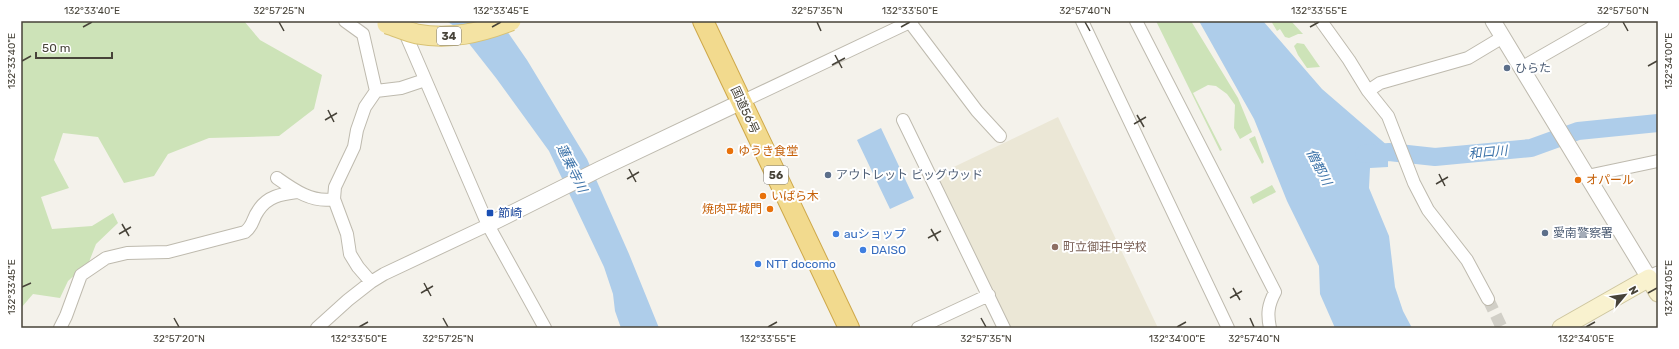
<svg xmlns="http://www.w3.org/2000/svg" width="1679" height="349" viewBox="0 0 1679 349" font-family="Rubik,'Noto Sans JP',sans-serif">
<rect width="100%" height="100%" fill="#f4f2eb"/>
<path fill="#ebe7d6" d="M1058 117 1158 328H1006L935 176Z"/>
<path fill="#cde3b8" d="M21 21H244L260 40 322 75 314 109 279 136 209 138 168 154 154 176 124 183 98 137 63 133 54 160 69 188 41 197 52 229 92 226 113 213 118 223 96 244 89 262 68 281 60 298 33 294 21 308Z
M1156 21H1191L1238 98 1252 132 1240 139 1234 128 1235 105 1227 94 1216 86 1208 85 1193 93 1222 150 1220 151Z
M1271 21H1291L1303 34H1298L1289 38 1285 37 1280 29 1277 31Z
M1297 43 1304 44 1320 67 1307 68 1298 55 1294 46Z
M1255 136 1264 162 1262 164 1249 139Z
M1272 185 1276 192 1253 204 1250 197Z"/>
<path fill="#aecdea" d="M446 21H500L527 60 587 159 629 254 659 328H621L615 311 613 294 604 267 549 151 496 78 456 27Z
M1199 21H1263L1322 89 1388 146V167L1370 168 1369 188 1389 236 1395 287 1403 311 1412 328H1335L1320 294 1319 266 1287 201 1254 119Z
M881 128 914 198 890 209 857 140Z"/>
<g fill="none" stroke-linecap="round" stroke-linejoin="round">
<path stroke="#aecdea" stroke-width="18" d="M1364 154 1389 152 1435 157 1531 148 1578 131 1658 123"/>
<path stroke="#d1cfc7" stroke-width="12" stroke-dasharray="12 6" stroke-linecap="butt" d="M1488 299 1502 328"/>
<g stroke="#bebaae" stroke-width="14">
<path id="minor" d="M345 21 363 34 376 91
M909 21 977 111 1000 136
M1082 21 1228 328
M1136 21 1275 292C1268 305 1267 314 1270 328
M1321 21 1349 60 1368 91 1388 116 1414 183 1428 210 1467 260 1488 299
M403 28 488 225 545 328
M1521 68 1603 21
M1368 91 1380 83 1468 58 1503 37
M741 102 912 21
M903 120 1004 328
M1587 176 1658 161
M277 178C294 190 312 203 334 199
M371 282 358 267 350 254 347 234 334 199 335 187 354 147 357 130 365 107 376 91 401 88 425 80
M60 328 66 316 81 275 106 258 127 253 168 252 245 232C254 225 252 219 258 211 267 196 282 194 297 192
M317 328 348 300 371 282 384 274 488 225
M918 328 989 295"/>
</g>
<g stroke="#bebaae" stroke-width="17">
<path id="tertiary" d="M1493 21 1649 278 1658 274
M488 225 600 169 741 102"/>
</g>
<g stroke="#cec69f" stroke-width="19">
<path id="secondary" d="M1561 328 1649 278 1658 293"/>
</g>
<g stroke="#cea84a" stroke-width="22">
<path id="trunk" d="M703 21 849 328"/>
</g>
<use href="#minor" stroke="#fff" stroke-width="12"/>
<use href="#tertiary" stroke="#fff" stroke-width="15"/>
<use href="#secondary" stroke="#f9f2cf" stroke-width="17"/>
<use href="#trunk" stroke="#f2da8e" stroke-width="20"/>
<g stroke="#d8c274" stroke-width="21" stroke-linecap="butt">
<path id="primary-bridge" d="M387 24C397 27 407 32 417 34 450 40 480 33 511 21"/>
</g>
<use href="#primary-bridge" stroke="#f4e3a3" stroke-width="19"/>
</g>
<path fill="none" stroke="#474339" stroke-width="1.5" d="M279 22 284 31M817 22 821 31M1085 22 1090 31M1623 22 1628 31M83 27 92 22M492 27 501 22M901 27 910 22M1310 27 1319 22M835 55 842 68M22 61 31 56M832 65 845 58M1648 66 1657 61M328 110 334 122M1137 115 1144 127M325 120 337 113M1134 124 1146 117M629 169 636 182M1439 174 1445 186M627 179 639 172M1436 184 1448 177M122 224 129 236M931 229 938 241M119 234 131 227M928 238 941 231M424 283 431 296M22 287 31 283M1233 288 1240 300M421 293 433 286M1648 293 1657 288M1230 298 1242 291M174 318 179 327M443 318 448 327M981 318 986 327M1250 318 1254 327M359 327 368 322M768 327 777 322M1177 327 1186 322M1586 327 1595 322"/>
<g fill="#5c6f8a" stroke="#fff" stroke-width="1.5">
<circle cx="1507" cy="68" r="4"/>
<circle cx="828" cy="175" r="4"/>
<circle cx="1545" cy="233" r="4"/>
</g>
<g fill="#e8710a" stroke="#fff" stroke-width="1.5">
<circle cx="730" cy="151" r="4"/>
<circle cx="1578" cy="180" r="4"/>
<circle cx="763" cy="196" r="4"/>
<circle cx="770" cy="209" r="4"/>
</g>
<rect fill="#1a4fb4" stroke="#fff" stroke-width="1.5" x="486" y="209" width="8" height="8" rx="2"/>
<g fill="#3f7fe0" stroke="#fff" stroke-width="1.5">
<circle cx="836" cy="234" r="4"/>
<circle cx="863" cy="250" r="4"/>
<circle cx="758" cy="264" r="4"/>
</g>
<circle fill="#8d6e63" stroke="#fff" stroke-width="1.5" cx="1055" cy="247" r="4"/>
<g text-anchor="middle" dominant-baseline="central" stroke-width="4" stroke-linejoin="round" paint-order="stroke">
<g fill="#fff" stroke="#7e7b74" stroke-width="1">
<rect x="437" y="27" width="24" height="18" rx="3"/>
<rect x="764" y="166" width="24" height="18" rx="3"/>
</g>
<g font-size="11" font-weight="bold" fill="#474339">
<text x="449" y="36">34</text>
<text x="776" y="175">56</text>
</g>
<g font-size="12" fill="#4e5e75" stroke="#fff" text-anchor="start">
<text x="1515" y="68">ひらた</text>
<text x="836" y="175">アウトレット ビッグウッド</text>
<text x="1553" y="233">愛南警察署</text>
</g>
<g font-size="12" fill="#474339" stroke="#fff">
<text transform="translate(745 110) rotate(65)">国道56号</text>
</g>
<g font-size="12" fill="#c56008" stroke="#fff" text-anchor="start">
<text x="738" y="151">ゆうき食堂</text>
<text x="1586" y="180">オパール</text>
<text x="771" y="196">いばら木</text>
<text x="762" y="209" text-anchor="end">焼肉平城門</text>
</g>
<g font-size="12" fill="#164399" stroke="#fff" text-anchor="start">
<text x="498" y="213">節崎</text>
</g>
<g font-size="12" fill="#366cbe" stroke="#fff" text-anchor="start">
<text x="844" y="234">auショップ</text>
<text x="871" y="250">DAISO</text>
<text x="766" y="264">NTT docomo</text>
</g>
<g font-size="12" fill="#785e54" stroke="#fff" text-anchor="start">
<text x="1063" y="247">町立御荘中学校</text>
</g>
<g font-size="13" font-style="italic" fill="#3d73a9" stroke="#fff">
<text transform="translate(1488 152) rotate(-5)">和口川</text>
<text transform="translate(1319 167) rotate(63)">僧都川</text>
<text transform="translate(572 168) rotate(64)">蓮乗寺川</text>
</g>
</g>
<rect width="1679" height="349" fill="none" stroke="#ffffff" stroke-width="44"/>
<g transform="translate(1625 295) rotate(61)" stroke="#ffffff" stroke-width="3" paint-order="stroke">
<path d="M0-3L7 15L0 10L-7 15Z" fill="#474339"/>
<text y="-6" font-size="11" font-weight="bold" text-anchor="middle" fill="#474339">N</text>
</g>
<path d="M36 52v6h76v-6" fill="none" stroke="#474339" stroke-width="2"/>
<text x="42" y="52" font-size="12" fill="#474339" stroke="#ffffff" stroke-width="3" paint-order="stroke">50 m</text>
<rect x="22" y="22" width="1635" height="305" fill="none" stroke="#474339" stroke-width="1.5"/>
<g font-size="10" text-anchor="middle" fill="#474339">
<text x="92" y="14">132°33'40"E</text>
<text x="279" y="14">32°57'25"N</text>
<text x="501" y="14">132°33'45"E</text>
<text x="817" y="14">32°57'35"N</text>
<text x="910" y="14">132°33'50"E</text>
<text x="1085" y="14">32°57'40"N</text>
<text x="1319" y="14">132°33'55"E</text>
<text x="1623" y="14">32°57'50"N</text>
<text transform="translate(11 61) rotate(-90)" y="4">132°33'40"E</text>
<text transform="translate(1668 61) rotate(-90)" y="4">132°34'00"E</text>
<text transform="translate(11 287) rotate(-90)" y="4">132°33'45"E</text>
<text transform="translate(1668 288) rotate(-90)" y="4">132°34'05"E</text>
<text x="179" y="342">32°57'20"N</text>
<text x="359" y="342">132°33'50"E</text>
<text x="448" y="342">32°57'25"N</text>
<text x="768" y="342">132°33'55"E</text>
<text x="986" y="342">32°57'35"N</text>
<text x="1177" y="342">132°34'00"E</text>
<text x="1254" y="342">32°57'40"N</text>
<text x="1586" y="342">132°34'05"E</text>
</g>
</svg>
